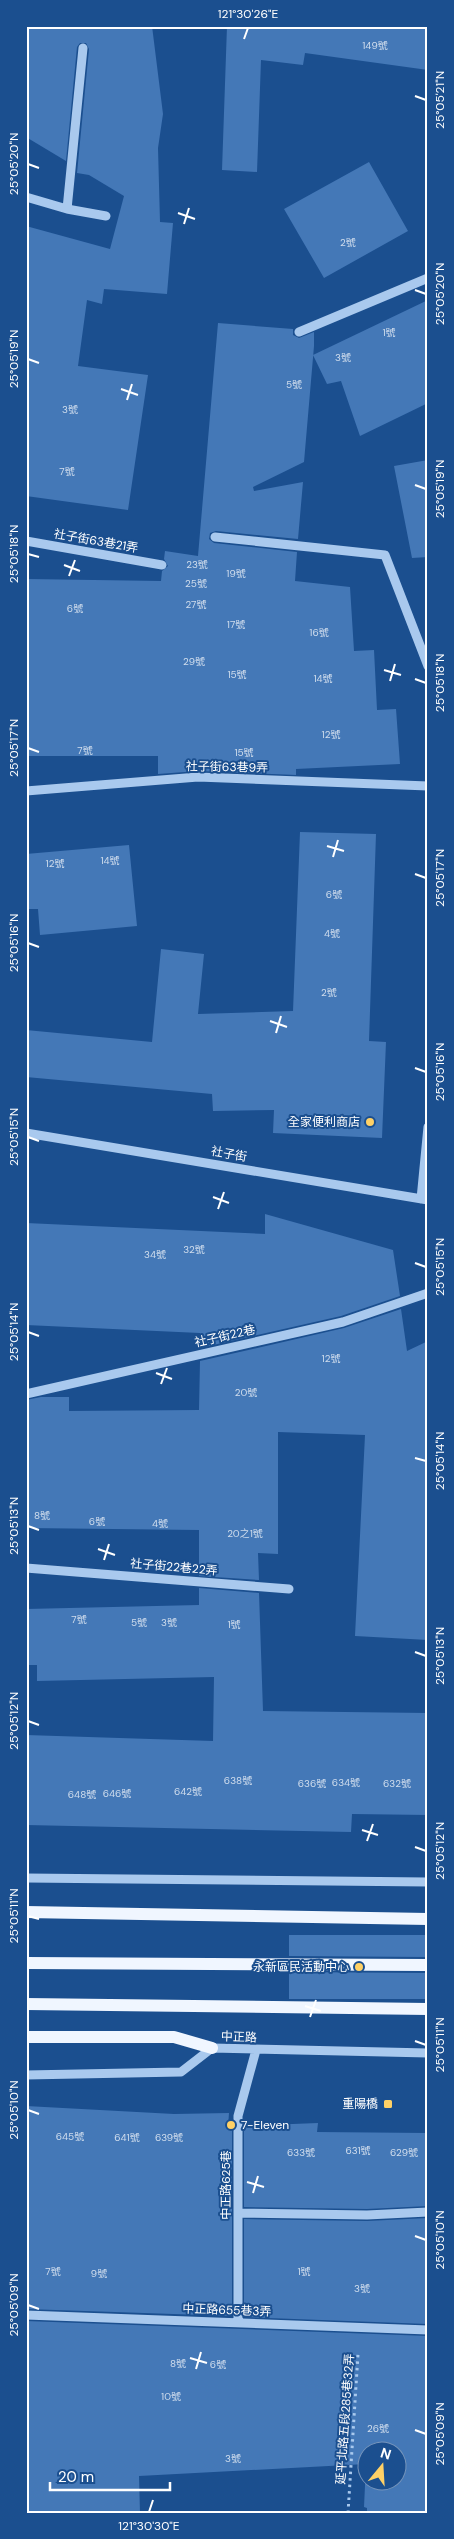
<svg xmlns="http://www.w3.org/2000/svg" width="454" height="2539" viewBox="0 0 454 2539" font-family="'DM Sans','Noto Sans TC',sans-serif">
<rect width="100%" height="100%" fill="#1b4f8f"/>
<path fill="#4478b7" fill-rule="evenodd" d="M26 26H152L163 114 158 148 160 222 173 223 167 294 104 289 102 304 87 300 78 366 148 375 128 510 26 496V226L110 249 124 196 89 175 77 173 89 49 86 43H80L77 47 66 161 26 137Z
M227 26H428V70L305 53 303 65 261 60 257 172 222 170Z
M369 162 408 231 324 278 284 209Z
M428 300V403L360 436 341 381 327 384 313 355Z
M218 323 293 329V335L299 338 314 332V346L304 462 253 487 254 491 303 482 298 539 216 531 210 533 209 539 214 543 297 552 295 581 350 587 354 651 374 650 377 710 396 709 400 764 296 769V775L198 771 158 774V756H26V579L161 581 162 571 168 566 164 559 165 551 198 556Z
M428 460V557L412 558 394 466Z
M300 832 376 834 369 1041 386 1042 382 1138 273 1133 274 1110 213 1111 212 1094 26 1077V1030L152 1042 161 949 204 954 198 1014 293 1011Z
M129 845 137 926 40 935 38 909H26V854Z
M265 1214 393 1250 400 1296 341 1316 200 1348V1333L26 1325V1223L265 1234Z
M401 1309 407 1351 428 1341V1640L355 1636 365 1435 278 1432V1554L258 1553 259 1580 199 1576V1530L26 1528V1400L41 1397H69V1411L199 1410 200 1361 344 1328Z
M199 1588 259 1593 263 1711 428 1713V1815L352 1814 351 1832 26 1825V1735L213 1741 214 1677 37 1681V1665H26V1609L199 1605Z
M289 1935H428V1957L289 1956Z
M289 1972 428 1973V1999H289Z
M26 2106 174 2114 229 2113 228 2127H232V2316L26 2309Z
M318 2123 317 2132 428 2133V2206L367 2209 244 2207V2126Z
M428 2218V2324L244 2317V2219L367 2221Z
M26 2321 428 2336V2513H367V2508L364 2507 366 2464 139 2476 140 2513H26ZM366 2452H396V2482H366Z"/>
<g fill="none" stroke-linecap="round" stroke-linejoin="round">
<path stroke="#a9c9ee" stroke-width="3" stroke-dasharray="2.5 4" stroke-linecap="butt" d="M348 2513 358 2354"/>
<path stroke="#a9c9ee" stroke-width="9" d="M26 197 67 209 106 216
M67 209 83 48
M299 332 428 278
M215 537 385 555 428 666
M26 541 162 565
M26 791 198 777 428 786
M26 1133 428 1200
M421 1199 428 1127
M26 1394 343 1322 428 1293
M26 1568 289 1589
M26 1878 428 1882
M26 2075 181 2072 212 2048 428 2053
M238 2213 367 2215 428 2212
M26 2315 428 2330
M238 2323V2116L256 2050"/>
<path stroke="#f0f6ff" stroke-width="12" d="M26 1912 428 1919
M26 1963 428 1965
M26 2004 428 2009
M26 2037H174L212 2048"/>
</g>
<path fill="none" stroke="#fff" stroke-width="2" d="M244 39 248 28M415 96 426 100M28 164 39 168M178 213 195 219M184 224 189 208M415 290 426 294M28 359 39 363M121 389 138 395M127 400 132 384M415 485 426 489M28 554 39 557M64 565 80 571M69 576 75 560M384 670 401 675M415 679 426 683M390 681 395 664M28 748 39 752M327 846 344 851M333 857 338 840M415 874 426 878M28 943 39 947M270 1021 287 1027M276 1033 281 1016M415 1068 426 1072M28 1137 39 1141M213 1197 229 1203M218 1209 224 1192M415 1263 426 1267M28 1332 39 1336M156 1373 172 1379M161 1384 167 1368M415 1458 426 1461M28 1526 39 1530M98 1549 115 1555M104 1560 109 1544M415 1652 426 1656M28 1721 39 1725M362 1830 378 1835M367 1841 373 1824M415 1847 426 1851M28 1916 39 1919M305 2006 321 2011M310 2017 316 2000M415 2041 426 2045M28 2110 39 2114M247 2182 264 2187M253 2193 258 2176M415 2236 426 2240M28 2305 39 2309M190 2358 207 2363M196 2369 201 2352M415 2430 426 2434M149 2512 153 2500"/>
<g fill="#ffd166" stroke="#1b4f8f" stroke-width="2">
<circle cx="370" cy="1122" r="5"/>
<circle cx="359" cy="1967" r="5"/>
<rect x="383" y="2099" width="10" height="10" rx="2.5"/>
<circle cx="231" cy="2125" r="5"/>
</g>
<g text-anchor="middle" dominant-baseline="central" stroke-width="4" stroke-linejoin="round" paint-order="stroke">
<g font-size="10" fill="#d0dded">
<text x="375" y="45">149號</text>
<text x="348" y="242">2號</text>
<text x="389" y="332">1號</text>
<text x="343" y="357">3號</text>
<text x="294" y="384">5號</text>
<text x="70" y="409">3號</text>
<text x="67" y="471">7號</text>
<text x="197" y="564">23號</text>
<text x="236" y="573">19號</text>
<text x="196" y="583">25號</text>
<text x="196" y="604">27號</text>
<text x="75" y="608">6號</text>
<text x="236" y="624">17號</text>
<text x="319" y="632">16號</text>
<text x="194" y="661">29號</text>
<text x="237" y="674">15號</text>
<text x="323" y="678">14號</text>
<text x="331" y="734">12號</text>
<text x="85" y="750">7號</text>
<text x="244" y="752">15號</text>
<text x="110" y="860">14號</text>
<text x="55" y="863">12號</text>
<text x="334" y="894">6號</text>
<text x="332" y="933">4號</text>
<text x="329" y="992">2號</text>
<text x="194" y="1249">32號</text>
<text x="155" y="1254">34號</text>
<text x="331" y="1358">12號</text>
<text x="246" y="1392">20號</text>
<text x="42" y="1515">8號</text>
<text x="97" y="1521">6號</text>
<text x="160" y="1523">4號</text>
<text x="245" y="1533">20之1號</text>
<text x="79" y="1619">7號</text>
<text x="139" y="1622">5號</text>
<text x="169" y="1622">3號</text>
<text x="234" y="1624">1號</text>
<text x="238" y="1780">638號</text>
<text x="346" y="1782">634號</text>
<text x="312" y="1783">636號</text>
<text x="397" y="1783">632號</text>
<text x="188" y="1791">642號</text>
<text x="117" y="1793">646號</text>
<text x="82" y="1794">648號</text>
<text x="70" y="2136">645號</text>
<text x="127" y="2137">641號</text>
<text x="169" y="2137">639號</text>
<text x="358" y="2150">631號</text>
<text x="301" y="2152">633號</text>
<text x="404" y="2152">629號</text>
<text x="53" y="2271">7號</text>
<text x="304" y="2271">1號</text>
<text x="99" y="2273">9號</text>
<text x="362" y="2288">3號</text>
<text x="178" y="2363">8號</text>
<text x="218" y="2364">6號</text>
<text x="171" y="2396">10號</text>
<text x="378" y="2428">26號</text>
<text x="233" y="2458">3號</text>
</g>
<g font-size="12" fill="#fff" stroke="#1b4f8f">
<text transform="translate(96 541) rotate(10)">社子街63巷21弄</text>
<text transform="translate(227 767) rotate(1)">社子街63巷9弄</text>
<text transform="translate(229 1154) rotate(10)">社子街</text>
<text transform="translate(225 1336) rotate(-13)">社子街22巷</text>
<text transform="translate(174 1567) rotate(5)">社子街22巷22弄</text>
<text transform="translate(239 2037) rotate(2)">中正路</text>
<text transform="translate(226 2185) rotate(-90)">中正路625巷</text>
<text transform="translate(227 2310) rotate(2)">中正路655巷3弄</text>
<text transform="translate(345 2419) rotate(-86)">延平北路五段285巷32弄</text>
</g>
<g font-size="12" fill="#fff" stroke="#1b4f8f" text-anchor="end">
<text x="360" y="1122">全家便利商店</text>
<text x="349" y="1967">永新區民活動中心</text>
<text x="378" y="2104">重陽橋</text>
<text x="241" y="2125" text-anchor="start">7-Eleven</text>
</g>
</g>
<rect width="454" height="2539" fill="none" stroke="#1b4f8f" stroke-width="55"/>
<g transform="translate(382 2466) rotate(18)"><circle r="24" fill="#1b4f8f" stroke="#7695bc"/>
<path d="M0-4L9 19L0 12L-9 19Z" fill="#ffd166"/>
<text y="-8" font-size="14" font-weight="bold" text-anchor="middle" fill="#ffffff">N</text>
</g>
<path d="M50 2482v8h120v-8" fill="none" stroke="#ffffff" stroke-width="2.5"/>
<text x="58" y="2482" font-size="15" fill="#ffffff" stroke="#1b4f8f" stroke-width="4" paint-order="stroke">20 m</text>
<rect x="28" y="28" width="398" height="2484" fill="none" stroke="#fff" stroke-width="2"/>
<g font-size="12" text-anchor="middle" fill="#fff">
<text x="248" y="18">121°30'26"E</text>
<text transform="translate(440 100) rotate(-90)" y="4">25°05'21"N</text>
<text transform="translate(14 164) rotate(-90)" y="4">25°05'20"N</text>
<text transform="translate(440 294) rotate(-90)" y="4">25°05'20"N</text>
<text transform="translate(14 359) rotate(-90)" y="4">25°05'19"N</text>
<text transform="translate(440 489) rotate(-90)" y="4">25°05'19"N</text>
<text transform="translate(14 554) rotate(-90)" y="4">25°05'18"N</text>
<text transform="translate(440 683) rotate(-90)" y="4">25°05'18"N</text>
<text transform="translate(14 748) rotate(-90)" y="4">25°05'17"N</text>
<text transform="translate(440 878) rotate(-90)" y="4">25°05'17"N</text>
<text transform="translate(14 943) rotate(-90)" y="4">25°05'16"N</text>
<text transform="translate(440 1072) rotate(-90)" y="4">25°05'16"N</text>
<text transform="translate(14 1137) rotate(-90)" y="4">25°05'15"N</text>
<text transform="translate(440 1267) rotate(-90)" y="4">25°05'15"N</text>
<text transform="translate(14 1332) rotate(-90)" y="4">25°05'14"N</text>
<text transform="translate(440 1461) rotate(-90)" y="4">25°05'14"N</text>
<text transform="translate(14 1526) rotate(-90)" y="4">25°05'13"N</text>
<text transform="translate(440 1656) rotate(-90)" y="4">25°05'13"N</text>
<text transform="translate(14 1721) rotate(-90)" y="4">25°05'12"N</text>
<text transform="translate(440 1851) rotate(-90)" y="4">25°05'12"N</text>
<text transform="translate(14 1916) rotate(-90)" y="4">25°05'11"N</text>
<text transform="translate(440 2045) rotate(-90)" y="4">25°05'11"N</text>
<text transform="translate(14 2110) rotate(-90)" y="4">25°05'10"N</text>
<text transform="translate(440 2240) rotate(-90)" y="4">25°05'10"N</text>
<text transform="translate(14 2305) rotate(-90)" y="4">25°05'09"N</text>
<text transform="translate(440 2434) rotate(-90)" y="4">25°05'09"N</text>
<text x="149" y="2530">121°30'30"E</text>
</g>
</svg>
